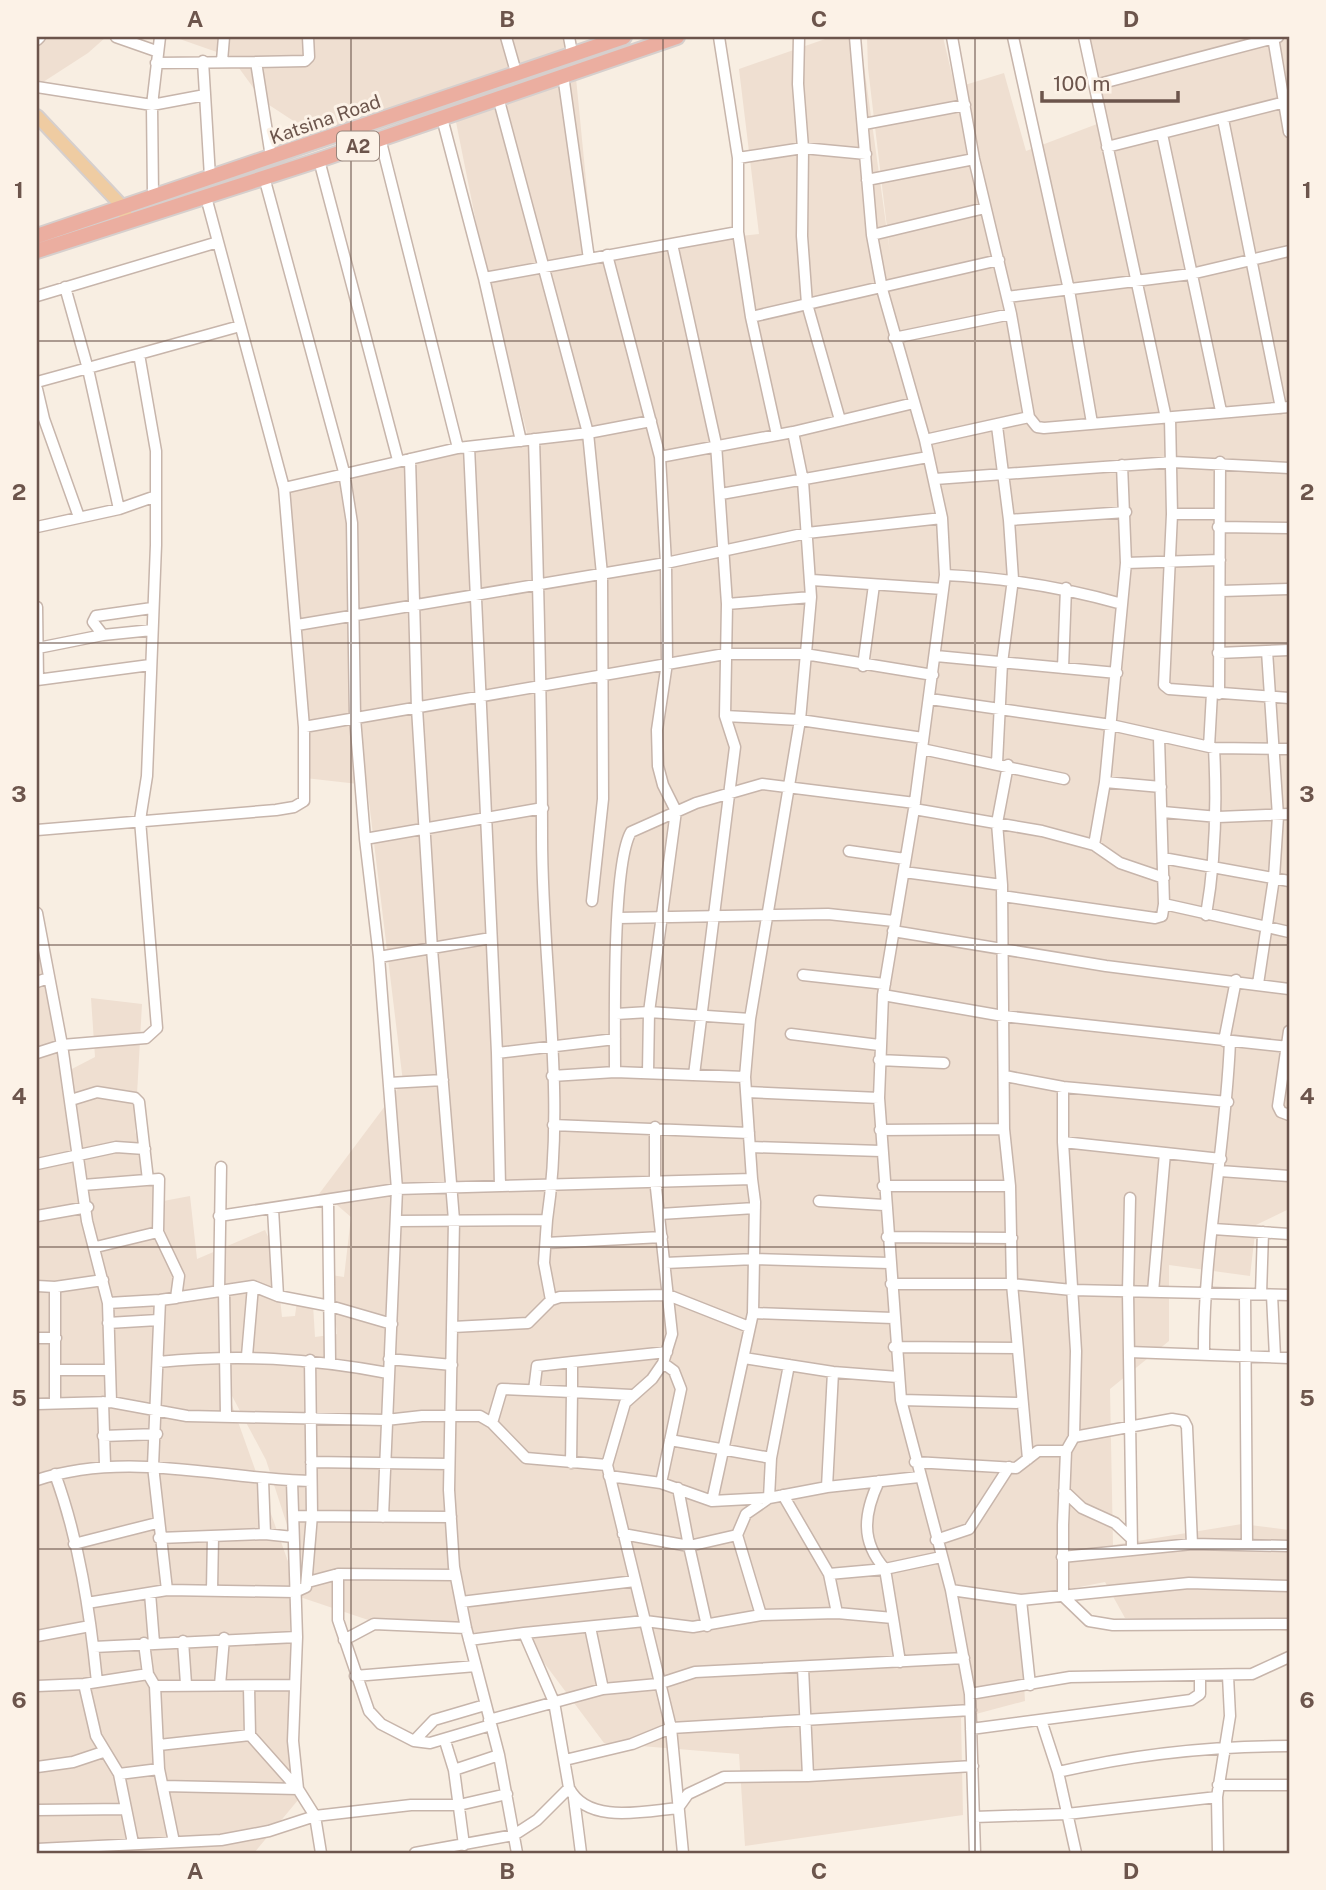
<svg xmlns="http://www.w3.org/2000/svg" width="1326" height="1890" viewBox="0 0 1326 1890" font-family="'Public Sans',sans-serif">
<rect width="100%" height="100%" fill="#f8eee2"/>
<path fill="#efdfd1" d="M37 37H106L88 53 37 86Z
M174 37H572L593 252 759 234 739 69 831 37H860L890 253 868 68 867 37H943L955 88 1004 73 1026 151 1097 124 1087 37H1289V1209L1256 1225 1250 1276 1169 1265V1341L1110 1389 1113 1545 1242 1524 1289 1530V1632L1254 1624 1125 1618 1105 1582 1019 1599 1025 1701 961 1718 963 1815 745 1846 739 1754 604 1743 524 1636 389 1627 300 1597V1565L266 1460 222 1377 290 1567V1638L298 1693 296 1741 303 1794 254 1853H37V899L68 1071 95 1057 91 998 142 1004 135 1131 158 1202 190 1196 197 1259 265 1230 275 1252 282 1317 295 1316 297 1301 313 1305 315 1337 337 1334 331 1275 344 1277 351 1217 330 1199 310 1206 403 1082 367 785 305 778 307 684 283 486 407 453 527 433 487 277 453 107 315 135 263 101 231 57Z"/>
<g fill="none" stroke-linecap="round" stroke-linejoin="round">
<g stroke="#c7b5ab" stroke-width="13">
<path id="minor" d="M116 37 156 51
M506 37 516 72
M569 37 572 53
M719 37 738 158V232L751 317 777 435
M799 37 798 84 803 148 802 236 807 304 840 420
M855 37 872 235 882 289 925 440 942 518 945 575 914 809 883 995 879 1098 901 1400 951 1590 970 1694 975 1853
M952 37 974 159 1011 314 1029 417 1037 427 1044 428 1289 407
M1013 37 1069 290 1092 423
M1084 37 1166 418
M1273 37 1289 132
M37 40 40 37
M203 61 210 177
M222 61 224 37
M156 63 256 62
M563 75 589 259
M1095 85 1278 37
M37 87 152 105 205 95
M498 97 588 433 602 574 603 799 592 901
M442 118 484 278 521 441
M1223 119 1281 408
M864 124 965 105
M1162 134 1221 411
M380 138 458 448
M1107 147 1289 101
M271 157 256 62 305 61 309 57 308 37
M738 158 803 148 866 154
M319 160 398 460
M264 177 344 472 352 523 355 718 365 839 379 957 397 1189 383 1517
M867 180 974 159
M153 196 152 105 160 37
M872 235 985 208
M672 244 716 444 727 604 725 716 735 747 694 1075
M607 255 660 457 666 563 667 663 657 730 658 766 663 785 676 811 649 1012 648 1073
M484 278 738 232
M65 287 88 369 119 509
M37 296 218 242
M1007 297 1191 274 1289 251
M751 317 999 260
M894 338 1011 314
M37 382 139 354
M37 389 44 419 79 517
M1170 418 1172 514 1164 685 1169 689 1289 698
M997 426 1009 520 1013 579 1002 663 997 763
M925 440 1029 417
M469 447 497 1053 500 1186
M660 457 793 432 914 403
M410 459 417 708 432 949 454 1220 449 1490 454 1567 466 1628 499 1755 517 1853
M935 479 1173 462 1289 468
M284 488 458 448 588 433 651 421
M721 494 928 457
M1172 514H1218
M1009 520 1126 512
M37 527 119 509 156 496
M1218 527 1289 528
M1126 563 1220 560
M945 575C1007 578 1063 587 1122 604
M812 580 943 589
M1221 591 1289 589
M727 604 811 597
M37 607 38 680
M297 625 666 563 807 533 942 518
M103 635 93 622 96 616 152 608
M38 648 103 635 152 630
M1218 653 1289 650
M936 656 1117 673
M863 666 874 585
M1063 668 1066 588
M37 680 150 665
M1219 694 1220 462
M930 699 1111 725 1214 748 1289 749
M725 716 800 720 923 738
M304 727 725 654H805L933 675
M1209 747 1212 693
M922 749 1064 779
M1008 765 997 823 1002 885 1004 1129 1010 1186 1012 1284 1028 1459
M1105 782 1161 787
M914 809 1042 831 1094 845 1120 863 1164 878
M1163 812 1218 817 1289 814
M37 830 276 810 294 807 304 801V727L284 488 206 197
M365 839 543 808
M1094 845 1105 782 1126 563 1122 465
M849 851 905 859
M1163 858 1289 881
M904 872 1002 885
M1002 896 1155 918 1162 916 1164 904 1159 738
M1164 904 1289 932
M37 913 62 1045 87 1221 108 1303 111 1402
M1206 915C1216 858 1217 805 1214 748
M618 918 828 914 894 921
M893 931 1106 966 1289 989
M379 957 491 938
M803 975 885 984
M37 982 48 978
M1258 984 1274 878 1278 816 1267 651
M883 995 1003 1016 1289 1047
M616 1014 649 1012 750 1019
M1289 1031 1278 1106 1281 1112 1289 1115
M791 1034 879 1045
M1224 1041 1236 980
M37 1053 62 1045 146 1038 157 1028 140 820 147 776 156 545V451L139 354 240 326
M497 1053 615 1039
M879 1060 944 1063
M615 1072 745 1077 750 1019 800 720 811 597 803 481 793 432
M552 1076 615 1072C615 1026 612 864 631 832L696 803 762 784 915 803
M1005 1076 1063 1087 1228 1102
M389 1083 443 1080
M1063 1087V1142L1076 1351 1074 1437 1066 1451 1063 1525V1596L1089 1621 1113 1625 1289 1624
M747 1092 879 1098
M71 1100 97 1092 135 1098 139 1102 148 1180
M553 1125 749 1133
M655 1127V1179L672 1334 663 1363 652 1379 625 1403 607 1465 645 1621 693 1627 761 1615 837 1613 893 1618 900 1662
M880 1130 1004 1129
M1063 1142 1221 1159
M750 1147 881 1151
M37 1164 116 1147 145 1149
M1220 1171 1289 1176
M752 1179 755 1202 753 1313 893 1318
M83 1185 159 1179 158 1232 179 1276 176 1298 160 1300 153 1466 167 1590
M883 1186H1010
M1130 1198 1128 1292 1132 1549
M328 1201 330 1362
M819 1201 884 1205
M273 1209 278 1296
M660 1214 755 1208
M37 1216 88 1207
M219 1216 397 1189 752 1179 745 1077
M547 1220 544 1263 551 1300
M397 1221 547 1220C566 1094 542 965 542 838 542 705 538 572 534 439
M1213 1229 1289 1234
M887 1237 1012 1238
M546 1243 662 1237
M96 1247 158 1232
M665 1263 755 1259 889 1263
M891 1284H1012L1072 1290 1289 1295
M37 1286 55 1287V1403
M55 1287 103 1280
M224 1290 226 1416
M219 1291 221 1167
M1153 1292 1165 1153
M1245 1294 1247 1545
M1261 1294 1263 1232
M1272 1295 1275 1357
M108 1303 160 1300 253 1286 278 1296 330 1306 392 1324
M108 1323 158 1320
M453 1327 528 1323 551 1300 560 1297 668 1295 749 1327
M37 1338H56
M894 1347 1017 1348
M1129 1352 1289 1358
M1204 1354C1203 1249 1226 1146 1230 1041
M247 1356 253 1286
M744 1358 833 1372 898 1377
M389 1359 452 1365
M158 1362C239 1354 308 1358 388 1373
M56 1370H109
M833 1372 827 1487 919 1477
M534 1390 537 1366 572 1362
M901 1400 1022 1403
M103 1402 105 1465
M37 1404 111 1402 187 1416 386 1420 422 1416H480L492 1423 526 1458 607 1465
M492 1423 502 1389 572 1392V1362L667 1352
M103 1436 157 1434
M1074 1437 1172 1419 1184 1421 1187 1427 1192 1544
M670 1440 771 1458
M311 1462 449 1464
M915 1462 1016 1468 1038 1451H1066
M571 1463 572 1392 631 1395
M55 1474C79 1540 90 1612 97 1682
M609 1476 661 1483 712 1501 769 1498 827 1487
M37 1480C127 1450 219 1479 310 1481
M263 1480 265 1534
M292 1481 297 1637 293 1741 298 1789
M661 1483 681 1389 674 1371 663 1363
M678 1488 689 1546 737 1535 761 1615
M1064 1491 1082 1508 1115 1523 1131 1538
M783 1495 829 1574
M712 1501 753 1313
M294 1516 451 1517
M623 1534 689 1546 707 1626
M737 1535 746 1514 769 1498 771 1458 789 1365
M159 1538 265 1534 293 1537
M936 1540 969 1529 1009 1467
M74 1544 157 1523
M1062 1557 1192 1544 1289 1546
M338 1574V1620L369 1711 381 1724 414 1741 430 1743 491 1725
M308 1582 338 1574 455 1575
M212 1590 213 1536
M951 1590 1021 1600 1189 1583 1289 1586
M150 1593 154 1643
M1021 1600 1030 1685
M461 1602 635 1581
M87 1603 167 1590 295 1592 306 1587 312 1515 310 1360
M837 1613 829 1574 885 1569C860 1541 864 1513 879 1481
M893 1618 885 1569 941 1557
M590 1627 603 1689
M524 1633 645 1621 671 1728 683 1853
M37 1636 90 1626
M344 1640 374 1624 466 1628
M469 1640 524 1633 554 1702 569 1788C588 1825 645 1811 678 1808
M183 1641 186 1684
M144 1643 148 1674 155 1686 159 1769 174 1842
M94 1647 297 1637
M803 1668 808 1776
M355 1676 476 1666
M84 1684 96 1736 119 1774 133 1843
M220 1685 224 1638
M37 1686 84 1684 148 1674
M155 1686 294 1685
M970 1694 1070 1677 1252 1674 1289 1657
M489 1720 603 1689 658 1684 695 1672 964 1658
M1041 1720 1058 1772 1076 1853
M971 1729 1191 1700 1200 1694V1675
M250 1735 298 1789 315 1816 321 1853
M414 1741 434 1720 485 1705
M445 1741 454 1770 464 1845
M159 1745 250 1735 249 1687
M565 1760 632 1744 671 1728 971 1710
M37 1767 73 1762 103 1752
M454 1770 499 1755
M1058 1772C1135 1754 1210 1746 1289 1746
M119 1774 159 1769
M1218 1785H1289
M163 1786 298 1789
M574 1798 581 1853
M678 1808 688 1794 724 1777 808 1776 973 1766
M37 1810 126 1809
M974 1817 1067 1814 1217 1797
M37 1849 221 1840 269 1831 315 1816 411 1805H459L507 1794
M415 1853 514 1835 537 1820 569 1788
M1218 1853 1217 1797 1230 1716 1228 1676"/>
</g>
<g stroke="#d6cfcd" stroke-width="16">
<path id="major" d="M37 116 122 206 128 221"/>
</g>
<g stroke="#d6cfcd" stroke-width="18">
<path id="highway" d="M37 236 624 37
M37 251 319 160 677 37"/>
</g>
<use href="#minor" stroke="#fff" stroke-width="10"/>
<use href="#major" stroke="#efcca2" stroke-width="12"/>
<use href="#highway" stroke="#ebaea0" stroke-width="14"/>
</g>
<path fill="none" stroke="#6c554c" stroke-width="2" stroke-opacity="0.55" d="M351 37V1853M663 37V1853M975 37V1853M37 341H1289M37 643H1289M37 945H1289M37 1247H1289M37 1549H1289"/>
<g text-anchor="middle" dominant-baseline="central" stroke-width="6" stroke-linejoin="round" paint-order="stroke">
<rect fill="#fcf2e7" stroke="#97847a" stroke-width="2" x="337" y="131.5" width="42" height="29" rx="5"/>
<g font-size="18" font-weight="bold" fill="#6c554c">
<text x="358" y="146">A2</text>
</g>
<g font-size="19" fill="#6c554c" stroke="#fcf2e7">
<text transform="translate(325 119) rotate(-19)">Katsina Road</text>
</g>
</g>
<rect width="1326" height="1890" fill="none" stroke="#fcf2e7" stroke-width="77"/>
<path d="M1042 91v10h136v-10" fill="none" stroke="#6c554c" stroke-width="3.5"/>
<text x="1053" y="91" font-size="21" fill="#6c554c" stroke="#fcf2e7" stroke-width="5" paint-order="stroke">100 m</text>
<rect x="38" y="38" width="1250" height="1814" fill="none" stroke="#6c554c" stroke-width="2.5"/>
<g font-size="23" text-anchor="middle" font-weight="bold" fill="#6c554c">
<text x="195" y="27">A</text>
<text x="507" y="27">B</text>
<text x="819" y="27">C</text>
<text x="1131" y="27">D</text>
<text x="19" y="198">1</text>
<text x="1307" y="198">1</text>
<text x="19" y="500">2</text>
<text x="1307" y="500">2</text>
<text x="19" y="802">3</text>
<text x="1307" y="802">3</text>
<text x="19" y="1104">4</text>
<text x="1307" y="1104">4</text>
<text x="19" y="1406">5</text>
<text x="1307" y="1406">5</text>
<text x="19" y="1708">6</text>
<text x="1307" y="1708">6</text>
<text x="195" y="1879">A</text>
<text x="507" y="1879">B</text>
<text x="819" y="1879">C</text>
<text x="1131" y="1879">D</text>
</g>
</svg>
